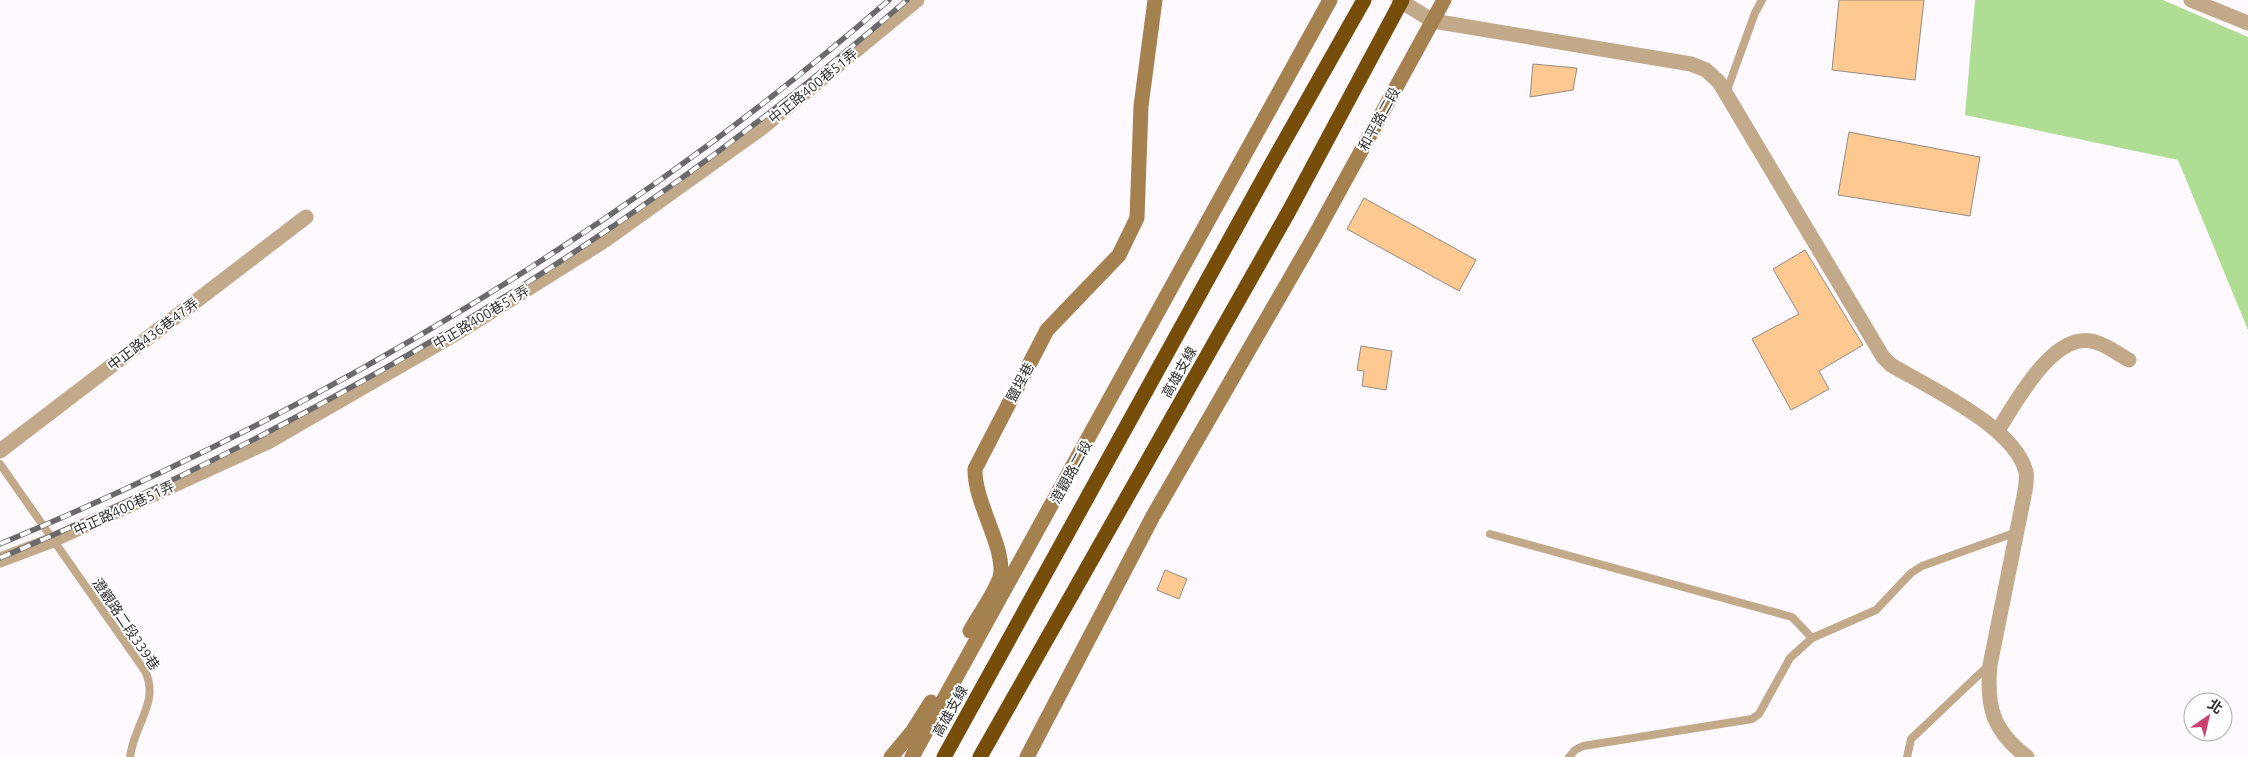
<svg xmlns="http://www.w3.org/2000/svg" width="2248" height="757" viewBox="0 0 2248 757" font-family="Ubuntu,'Noto Sans TC',sans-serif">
<rect width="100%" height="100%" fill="#fef9fe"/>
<path fill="#b0dd94" d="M1975 0H2163L2248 37V330L2178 160 1965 115Z"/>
<path fill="#fdc991" stroke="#918c87" d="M1839 0H1924L1915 80 1832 70Z
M1533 64 1577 68 1573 90 1530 97Z
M1849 132 1980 157 1970 216 1838 195Z
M1364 198 1476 260 1459 291 1347 229Z
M1805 250 1863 345 1819 371 1829 389 1791 410 1752 339 1799 314 1773 269Z
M1361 346 1392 351 1386 390 1362 386 1364 371 1357 370Z
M1165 570 1187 579 1179 599 1157 590Z"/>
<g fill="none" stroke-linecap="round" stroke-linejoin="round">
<path stroke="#c2a989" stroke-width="8" d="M1726 93 1755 13 1762 0
M0 464 145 671C160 702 134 724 130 757
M1490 534 1792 617 1812 638
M1569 757 1575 750 1583 746 1752 719 1759 714 1790 658 1812 638 1876 610 1911 573 1922 566 2017 532
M1907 757 1911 739 1988 666"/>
<path stroke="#c2a989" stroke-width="15" d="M1399 0 1433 21 1691 64 1706 70 1719 82 1883 357 1891 365C1930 388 2015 427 2026 472 2027 477 2026 485 2025 491L1990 665C1986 707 1993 731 2027 757
M2191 0 2248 23
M1998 430C2016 403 2054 329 2095 342 2107 345 2118 354 2129 360
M0 451 306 217
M0 560 53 540 268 442 457 333 604 241 763 127 917 0"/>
<path stroke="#a68150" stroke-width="15" d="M970 631C979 615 995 593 1000 577 1007 550 974 503 975 469L1047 330 1119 255 1137 218 1141 106 1155 0
M891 757 912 732 931 702
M912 757 1330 0
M1027 757 1153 516 1314 237 1444 0"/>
<path stroke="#764e09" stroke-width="15" d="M944 757 1268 170 1364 0"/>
<g stroke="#6c696c" stroke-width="5.5">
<path id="rail" d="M0 544C322 410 625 229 889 0
M0 558C331 418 635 236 907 0"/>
</g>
<use href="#rail" stroke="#fff" stroke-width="4" stroke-dasharray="11" stroke-linecap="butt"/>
<path stroke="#764e09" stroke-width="15" d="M980 757 1289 211 1402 0"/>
</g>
<g text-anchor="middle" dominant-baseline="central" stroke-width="4" stroke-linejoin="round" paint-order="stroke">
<g font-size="14" fill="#2f2d2f" stroke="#fff">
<text transform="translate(813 86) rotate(-39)">中正路400巷51弄</text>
<text transform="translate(1379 119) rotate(-61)">和平路二段</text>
<text transform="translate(481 317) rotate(-31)">中正路400巷51弄</text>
<text transform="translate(153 334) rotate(-37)">中正路436巷47弄</text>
<text transform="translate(1179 372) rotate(-61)">高雄支線</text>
<text transform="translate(1020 382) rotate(-62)">鹽埕巷</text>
<text transform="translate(1071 472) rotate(-61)">澄觀路二段</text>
<text transform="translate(124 508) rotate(-25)">中正路400巷51弄</text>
<text transform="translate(126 624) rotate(56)">澄觀路二段339巷</text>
<text transform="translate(950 711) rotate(-61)">高雄支線</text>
</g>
</g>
<g transform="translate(2208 717) rotate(34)"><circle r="24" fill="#ffffff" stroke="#acabac"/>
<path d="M0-4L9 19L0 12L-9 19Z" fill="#cc4072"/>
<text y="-8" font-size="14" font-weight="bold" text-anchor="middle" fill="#2f2d2f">北</text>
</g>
</svg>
